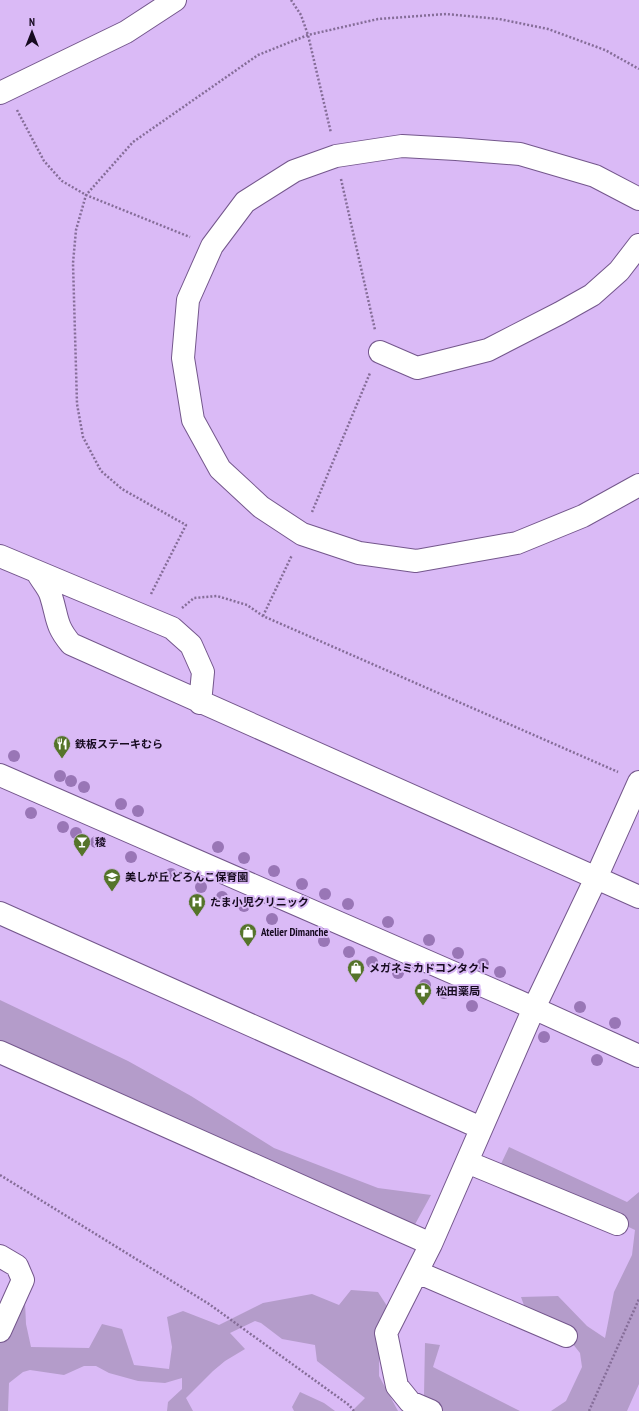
<svg xmlns="http://www.w3.org/2000/svg" width="639" height="1411" viewBox="0 0 639 1411" font-family="'PT Sans Narrow','Noto Sans JP',sans-serif">
<rect width="100%" height="100%" fill="#dabaf6"/>
<path fill="#b49cca" d="M0 1000 128 1061 191 1096 274 1148 378 1188 431 1195 413 1228 0 1046Z
M509 1147 627 1202 639 1192V1384L627 1411H551L566 1401 582 1367 580 1353 561 1329 526 1311 521 1297 558 1296 587 1326 605 1338 614 1292 632 1255 635 1230 500 1166Z
M351 1290 378 1292 387 1306 379 1347V1376L398 1411H352L365 1398 317 1361 315 1345 282 1339 261 1323 255 1321 230 1333 245 1349 225 1361 213 1371 186 1398 193 1411H167L168 1402 182 1389V1378L165 1383 138 1381 109 1373 96 1366H84L64 1375 30 1370 23 1372 9 1383 8 1411H0V1318L25 1302 26 1324 31 1347 89 1348 102 1324 122 1329 134 1365 169 1369 172 1347 167 1317 183 1311 219 1325 263 1303 312 1294 339 1305Z
M425 1343 440 1345 433 1367 520 1411H402L424 1395Z
M300 1392 324 1403 335 1411H294L292 1407Z"/>
<g fill="none" stroke-linecap="round" stroke-linejoin="round">
<g stroke="#74578c" stroke-width="24">
<path id="minor" d="M0 93 126 32 175 0
M639 199 595 176 520 154 456 149 402 146 336 156 294 171 245 202 212 246 188 300 183 358 193 420 220 469 261 507 302 534 359 553 416 561 517 543 583 516 639 485
M380 352 417 368 488 350 560 313 592 295 619 271 639 245
M0 556 172 628 191 645 203 672 200 703
M37 572C41 580 49 588 51 596 58 618 55 625 71 644L639 897
M0 775 518 1001 639 1056
M0 913 481 1128
M0 1052 431 1244
M467 1162 617 1224
M0 1256 17 1266 23 1280 0 1331
M417 1272 566 1336
M431 1411 410 1402 397 1386 386 1333 431 1244 534 1008 596 878 639 782"/>
</g>
<path stroke="#856d98" stroke-width="2.5" stroke-dasharray="2 2" stroke-linecap="butt" d="M291 0 301 15 308 35 331 133
M17 110 44 161 62 181 86 195 190 237
M341 179 375 330
M312 512 370 373
M151 594 186 525 122 489 101 471 83 437 77 404 73 263 76 230 86 195 133 142 258 55 308 35 378 19 446 14 499 19 548 29 605 50 639 69
M182 608 194 598 217 596 247 605 263 616 618 772
M263 616 292 555
M0 1175 209 1304 349 1405 354 1411
M589 1411 639 1299"/>
<use href="#minor" stroke="#fff" stroke-width="22"/>
</g>
<g fill="#9976b6">
<circle cx="14" cy="756" r="6"/>
<circle cx="60" cy="776" r="6"/>
<circle cx="71" cy="781" r="6"/>
<circle cx="84" cy="787" r="6"/>
<circle cx="121" cy="804" r="6"/>
<circle cx="138" cy="811" r="6"/>
<circle cx="31" cy="813" r="6"/>
<circle cx="63" cy="827" r="6"/>
<circle cx="76" cy="833" r="6"/>
<circle cx="96" cy="842" r="6"/>
<circle cx="218" cy="847" r="6"/>
<circle cx="131" cy="857" r="6"/>
<circle cx="244" cy="858" r="6"/>
<circle cx="274" cy="871" r="6"/>
<circle cx="171" cy="874" r="6"/>
<circle cx="302" cy="884" r="6"/>
<circle cx="201" cy="887" r="6"/>
<circle cx="325" cy="894" r="6"/>
<circle cx="222" cy="897" r="6"/>
<circle cx="348" cy="904" r="6"/>
<circle cx="244" cy="906" r="6"/>
<circle cx="272" cy="919" r="6"/>
<circle cx="388" cy="922" r="6"/>
<circle cx="429" cy="940" r="6"/>
<circle cx="324" cy="941" r="6"/>
<circle cx="349" cy="952" r="6"/>
<circle cx="458" cy="953" r="6"/>
<circle cx="372" cy="962" r="6"/>
<circle cx="483" cy="964" r="6"/>
<circle cx="500" cy="972" r="6"/>
<circle cx="398" cy="973" r="6"/>
<circle cx="425" cy="985" r="6"/>
<circle cx="444" cy="993" r="6"/>
<circle cx="472" cy="1006" r="6"/>
<circle cx="580" cy="1007" r="6"/>
<circle cx="615" cy="1023" r="6"/>
<circle cx="544" cy="1037" r="6"/>
<circle cx="597" cy="1060" r="6"/>
</g>
<defs>
<g id="restaurant-pin" transform="scale(0.9)"><path d="M0 17L-7.5 6A9.5 9.5 0 1 1 7.5 6Z" fill="#55742a" stroke="#dabaf6"/><path d="M-5-6h1v4h1v-4h1v4h1v-4h1v5L-1.5 .5V6h-2V.5L-5-1ZM5-6V6H3V1.5H1.5Q1.5-4 5-6Z" fill="#fff"/></g>
<g id="bar-pin" transform="scale(0.9)"><path d="M0 17L-7.5 6A9.5 9.5 0 1 1 7.5 6Z" fill="#55742a" stroke="#dabaf6"/><path d="M-6-5H6L.8 .8V4.5H3.5V6h-7V4.5H-.8V.8Z" fill="#fff"/></g>
<g id="school-pin" transform="scale(0.9)"><path d="M0 17L-7.5 6A9.5 9.5 0 1 1 7.5 6Z" fill="#55742a" stroke="#dabaf6"/><path d="M0-5L7-2L0 1L-7-2ZM-4 1L0 2.5L4 1V4Q0 6-4 4Z" fill="#fff"/></g>
<g id="hospital-pin" transform="scale(0.9)"><path d="M0 17L-7.5 6A9.5 9.5 0 1 1 7.5 6Z" fill="#55742a" stroke="#dabaf6"/><path d="M-5-5h3v3.5h4V-5h3V5h-3V1.5h-4V5h-3Z" fill="#fff"/></g>
<g id="shop-pin" transform="scale(0.9)"><path d="M0 17L-7.5 6A9.5 9.5 0 1 1 7.5 6Z" fill="#55742a" stroke="#dabaf6"/><path d="M-5-2.5h2.3a2.7 3.5 0 0 1 5.4 0H5L5.5 6h-11ZM-1.5-2.5h3a1.5 2.3 0 0 0-3 0Z" fill="#fff"/></g>
<g id="pharmacy-pin" transform="scale(0.9)"><path d="M0 17L-7.5 6A9.5 9.5 0 1 1 7.5 6Z" fill="#55742a" stroke="#dabaf6"/><path d="M-2-6h4v4h4v4h-4v4h-4v-4h-4v-4h4Z" fill="#fff"/></g>
</defs>
<g fill-rule="evenodd">
<use href="#restaurant-pin" x="62" y="744"/>
<use href="#bar-pin" x="82" y="842"/>
<use href="#school-pin" x="112" y="877"/>
<use href="#hospital-pin" x="197" y="902"/>
<use href="#shop-pin" x="248" y="932"/>
<use href="#shop-pin" x="356" y="968"/>
<use href="#pharmacy-pin" x="423" y="991"/>
</g>
<g text-anchor="middle" dominant-baseline="central" stroke-width="4" stroke-linejoin="round" paint-order="stroke">
<g font-size="11" font-weight="bold" fill="#170b20" stroke="#dabaf6" text-anchor="start">
<text x="75" y="744">鉄板ステーキむら</text>
<text x="95" y="842">稜</text>
<text x="125" y="877">美しが丘 どろんこ保育園</text>
<text x="210" y="902">たま小児クリニック</text>
<text x="261" y="932">Atelier Dimanche</text>
<text x="369" y="968">メガネミカドコンタクト</text>
<text x="436" y="991">松田薬局</text>
</g>
</g>
<g transform="translate(32 32)" stroke="#dabaf6" stroke-width="3" paint-order="stroke">
<path d="M0-3L7 15L0 10L-7 15Z" fill="#170b20"/>
<text y="-6" font-size="11" font-weight="bold" text-anchor="middle" fill="#170b20">N</text>
</g>
</svg>
